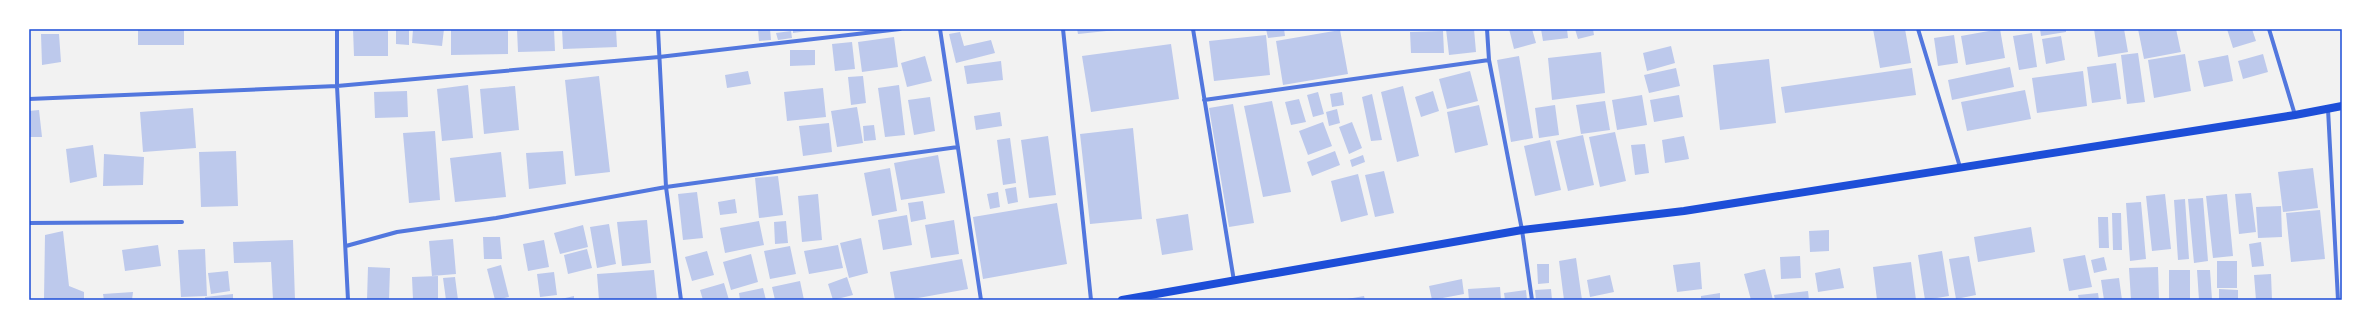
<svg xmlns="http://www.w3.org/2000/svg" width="2371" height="329" viewBox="0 0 2371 329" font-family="'Open Sans',sans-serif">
<rect width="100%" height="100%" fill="#f2f2f2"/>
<path fill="#bdc9ec" d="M138 29H184V45H138Z
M353 29H388V56H354Z
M396 29H409V45L396 44Z
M413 29H444L442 46 412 43Z
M451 29H508V54L451 55Z
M517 29H554L555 51 518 52Z
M562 29H616L617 47 563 49Z
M758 29H770L771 40 759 41Z
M793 29H814V30L793 33Z
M1077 29H1116V30L1078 34Z
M1266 29H1284L1285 36 1268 38Z
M1446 29H1474L1476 52 1449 55Z
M1509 29H1532L1536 43 1514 49Z
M1541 29H1567L1568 38 1543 41Z
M1575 29H1593L1594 35 1578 39Z
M1873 29H1905L1911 63 1880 68Z
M2000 29 2005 58 1966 65 1961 36Z
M2040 29H2066V32L2041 36Z
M2094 29H2124L2128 52 2098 57Z
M2138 29H2176L2181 52 2144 59Z
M2227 29H2252L2256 41 2233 48Z
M1340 30 1348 74 1283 85 1276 41Z
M791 31 792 38 778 40 776 33Z
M1443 31 1444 53H1411L1410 32Z
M960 32 964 46 991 40 995 53 956 63 949 34Z
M2032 33 2037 67 2019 70 2013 36Z
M41 34H59L61 62 42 65Z
M1266 35 1270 75 1214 81 1209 41Z
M1954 35 1958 63 1938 66 1934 38Z
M2061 36 2065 60 2046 64 2042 39Z
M894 37 898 67 862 72 858 42Z
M852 42 855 69 835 71 832 44Z
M1171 44 1179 99 1091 112 1082 56Z
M1671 46 1675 63 1647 71 1643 53Z
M790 50H815V65L790 66Z
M1601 52 1605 93 1552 100 1548 58Z
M2138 53 2145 102 2127 104 2121 55Z
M2185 54 2191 91 2154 98 2148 60Z
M2263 54 2268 72 2243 79 2238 61Z
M2228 55 2233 81 2204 87 2198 61Z
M925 56 932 81 907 87 901 63Z
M1519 56 1533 138 1511 142 1497 60Z
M1769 59 1776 123 1720 130 1713 65Z
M1001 61 1003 80 967 84 964 66Z
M2116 63 2121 99 2092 103 2087 67Z
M2010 67 2014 87 1952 100 1948 80Z
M1676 68 1680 86 1649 93 1644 75Z
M1912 68 1916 95 1785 113 1781 87Z
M748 71 751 84 727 88 725 75Z
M1470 71 1478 101 1447 109 1439 79Z
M2083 71 2087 106 2037 113 2032 78Z
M599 76 610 172 575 176 565 80Z
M863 76 866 103 851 105 848 77Z
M468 85 473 138 442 141 437 89Z
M899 85 905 135 885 137 878 88Z
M515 86 519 130 484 134 480 89Z
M1403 86 1419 156 1397 162 1381 92Z
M823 88 826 117 787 121 784 92Z
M2025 90 2031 119 1967 131 1961 102Z
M407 91 408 117 375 118 374 92Z
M1433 91 1439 111 1421 117 1415 97Z
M1318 92 1324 114 1313 117 1307 95Z
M1342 92 1344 105 1332 107 1330 94Z
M1372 94 1382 140 1371 141 1362 97Z
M1642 95 1647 125 1617 130 1612 100Z
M1679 95 1683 117 1654 122 1650 100Z
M930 97 935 131 914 135 908 100Z
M1299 99 1306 122 1291 125 1285 102Z
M1272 101 1291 192 1263 197 1244 106Z
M1605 101 1610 130 1581 134 1576 105Z
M1233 104 1254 223 1229 227 1209 108Z
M1479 105 1488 145 1455 153 1447 112Z
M1555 105 1559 135 1539 138 1535 108Z
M857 107 863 143 837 147 831 111Z
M193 108 196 148 143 152 140 112Z
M1337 109 1340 123 1329 126 1326 112Z
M39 110 42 137H29V111Z
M1000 112 1002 126 976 130 974 116Z
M1323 122 1332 146 1308 155 1299 131Z
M1352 122 1362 148 1349 154 1339 127Z
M829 123 832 152 803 156 799 126Z
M874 125 876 140 864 141 863 126Z
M1133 128 1142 219 1090 224 1080 134Z
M435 131 440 200 409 203 403 133Z
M1615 132 1626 181 1600 187 1589 137Z
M1583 135 1594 185 1568 191 1556 141Z
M1048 136 1056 195 1029 198 1021 140Z
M1684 136 1689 159 1665 163 1662 140Z
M1010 138 1016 183 1003 185 997 140Z
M1550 140 1561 190 1535 196 1524 146Z
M1645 144 1649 173 1635 175 1631 145Z
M93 145 97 177 70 183 66 149Z
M236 151 238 206 201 207 199 152Z
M563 151 566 184 529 189 526 153Z
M1335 151 1340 165 1312 176 1307 162Z
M501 152 506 197 455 202 450 158Z
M104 154 144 157 143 185 103 186Z
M938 155 945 193 901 200 894 163Z
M1363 155 1365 162 1352 167 1350 160Z
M890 168 897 211 872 216 864 173Z
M2313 168 2318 208 2283 212 2278 172Z
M1384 171 1394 213 1375 217 1365 175Z
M1358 174 1368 215 1341 222 1331 181Z
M778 176 783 215 759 218 755 178Z
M1016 187 1018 202 1008 204 1005 189Z
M697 192 703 238 683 240 678 194Z
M998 192 1000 207 990 209 987 194Z
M2251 193 2256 232 2239 234 2235 194Z
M818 194 822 240 802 242 798 196Z
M2165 194 2171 249 2152 251 2146 196Z
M2227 194 2233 256 2213 258 2206 196Z
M2203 198 2208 261 2194 263 2188 199Z
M735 199 737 213 720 215 718 202Z
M2185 199 2189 259 2178 260 2174 200Z
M923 201 926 219 911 222 908 203Z
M2141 202 2146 259 2130 261 2126 203Z
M1057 203 1067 264 983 279 973 217Z
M2281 206 2282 237 2258 238 2256 207Z
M2320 210 2325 259 2291 262 2286 213Z
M2112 213H2121L2122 250H2113Z
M1188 214 1193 250 1162 255 1156 219Z
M907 215 912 245 883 250 878 220Z
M2098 217H2108L2109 248H2099Z
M647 220 651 263 622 266 617 222Z
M954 220 959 254 931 258 925 225Z
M759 221 764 245 725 253 720 228Z
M786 221 788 243 775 244 774 222Z
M609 224 616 264 597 268 590 227Z
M583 225 588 247 560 254 554 233Z
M2031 227 2035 252 1978 262 1974 237Z
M1829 230V251L1810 252 1809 231Z
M63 231 69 286 84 292V300H44L45 235Z
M483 237H500L502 259H484Z
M861 238 868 273 849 278 840 243Z
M453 239 456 274 432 276 429 241Z
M293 240 295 300H273L271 262 234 263 233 242Z
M544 240 549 267 528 271 523 244Z
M2261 242 2264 266 2252 267 2249 244Z
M158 245 161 266 125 271 122 250Z
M838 245 843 268 809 274 804 251Z
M790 246 796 274 770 279 764 251Z
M205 249 207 296 181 297 178 250Z
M587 249 592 268 568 274 564 255Z
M707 251 714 275 692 281 685 257Z
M1942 251 1949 296 1925 300 1918 255Z
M751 254 758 282 731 290 723 262Z
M2085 255 2092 287 2069 291 2063 259Z
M1800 256 1801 278 1781 279 1780 257Z
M1969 256 1976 295 1956 299 1949 259Z
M2104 257 2107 270 2094 273 2091 260Z
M1576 258 1582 300H1564L1559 261Z
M962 259 968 289 907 300H895L890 272Z
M2217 261H2237V288H2217Z
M1700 262 1702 289 1677 292 1673 265Z
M1911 262 1916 300H1877L1873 267Z
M1537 264H1549V283L1538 284Z
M501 265 509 297 495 300 487 269Z
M368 267 390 268 389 300H367Z
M2158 267 2159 300H2131L2129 268Z
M1840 268 1844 288 1818 292 1815 273Z
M1765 269 1773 300H1751L1744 274Z
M654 270 657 300H599L597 274Z
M2169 270H2190V300H2169Z
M2197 270H2210L2212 300H2199Z
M228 271 230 291 211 294 208 273Z
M554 272 557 295 540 297 537 274Z
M2271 274 2272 300H2256L2254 275Z
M1610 275 1614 292 1590 297 1587 280Z
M438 276V300H413L412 277Z
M455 277 458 300H446L443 278Z
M847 277 853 295 833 300 828 284Z
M2119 278 2122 300H2104L2101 280Z
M1462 279 1464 294 1432 300 1429 286Z
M800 281 804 300H775L772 287Z
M724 283 729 300H703L700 290Z
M1500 287 1501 300H1469L1468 289Z
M763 288 766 300H740L739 293Z
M1551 289 1552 300H1536L1535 290Z
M2219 289 2238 290V300H2219Z
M1526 290 1527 300H1505L1504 293Z
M1808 291 1809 300H1775L1774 295Z
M133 292 132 300H104L103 294Z
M1720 293V300H1701V296Z
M2098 293 2099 300H2079L2078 295Z
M233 294V300H205V297Z
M574 296V300H561V299Z
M1364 296 1365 300H1347V299Z"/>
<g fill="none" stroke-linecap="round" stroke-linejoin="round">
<path stroke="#5277de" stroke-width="4" d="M337 29V86L348 300
M658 29 666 187 681 300
M940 29 981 300
M1063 29 1091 300
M1193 29 1234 281
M1487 29 1489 60 1522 230 1532 300
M1918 29 1960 167
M2269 29 2295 115
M29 99 337 86 659 57 900 29
M1204 100 1489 60
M2328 109 2338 300
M29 223 182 222
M346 246 397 232 496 218 666 187 958 147"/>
<path stroke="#1d4ed8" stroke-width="8" d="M1122 300 1522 230 1684 211 2295 115 2342 106"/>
</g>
<rect width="2371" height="329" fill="none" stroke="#ffffff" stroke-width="60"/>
<rect x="30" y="30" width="2311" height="269" fill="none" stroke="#1d4ed8" stroke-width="1.5"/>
</svg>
